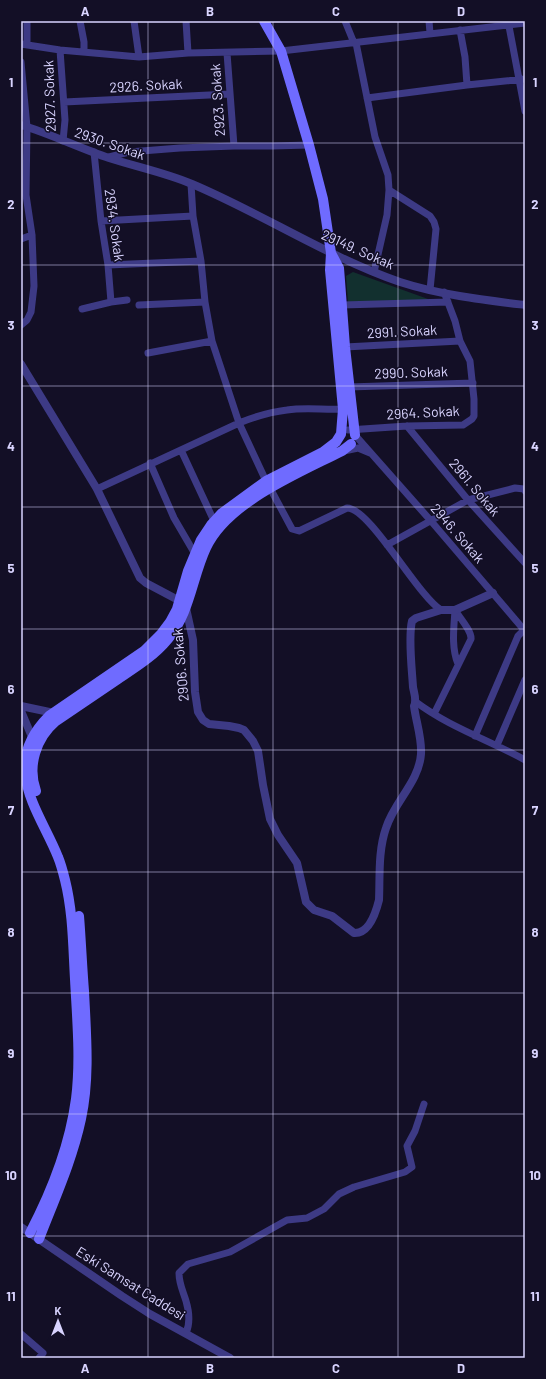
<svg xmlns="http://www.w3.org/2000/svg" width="546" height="1379" viewBox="0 0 546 1379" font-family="Barlow,sans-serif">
<rect width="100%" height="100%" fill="#130f26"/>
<path fill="#12302f" d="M353 272 428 299V301L348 302 346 276Z"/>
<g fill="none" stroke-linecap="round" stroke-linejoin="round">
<path stroke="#3d3a85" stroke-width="7" d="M80 21 84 42V52
M134 21 139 57
M186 21 188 53
M345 21 354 43
M429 21 430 33
M508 21 525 111
M460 30 465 57 467 85
M356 43 375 137 388 175 389 190 430 216 434 222 436 229 430 290
M21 44 60 50 139 57 188 53 281 51 525 23
M27 44V21
M60 50 65 120 63 141
M227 53 234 146
M21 62 27 127 26 195 32 235 34 286 31 312 27 320 21 325
M367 98 467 85 525 79
M64 102 230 94
M94 152 101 221 108 265 111 302
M109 157 129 152 180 148 234 146H272L309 145
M191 184 193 216 201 261 205 302 212 341 239 423 266 481
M101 221 193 216
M21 239 32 235
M108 265 201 261
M374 272 387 215 389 190
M139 305 205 302
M342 305 448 302
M82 309 111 302 127 300
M345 347 460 341
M148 353 212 341
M349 387 473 383
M407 426 468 500 525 563
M348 430 407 426 463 425 472 419 474 416V399L470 361 460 341 455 321 444 292
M355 435 431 521 525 631
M181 450 214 521
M344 451 358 448 370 453
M150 463 174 518 195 554
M270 488 292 529 299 531 347 508C370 508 417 595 441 610
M97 489 239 423C254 417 270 412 287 410 305 407 324 410 343 409
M387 545 468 500 515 488 524 489 525 491
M455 610C454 627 451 647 458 664
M416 702C449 727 489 740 525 760
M434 714 471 639C472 631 459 617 455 610
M475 736 518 636 524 630
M497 745 525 680
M186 1333C190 1324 189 1311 186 1301 183 1291 179 1284 179 1273L188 1264 230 1252 287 1220 307 1218 324 1209 339 1194 354 1187 405 1172 412 1167 407 1146 415 1131 424 1104
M21 1334 43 1353 39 1358"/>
<path stroke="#3d3a85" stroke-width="8" d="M21 125C51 134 79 148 109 158 137 167 166 173 192 184 263 214 328 257 400 282 440 295 484 300 525 305
M21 364 97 489 140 578 146 583 180 601 186 608 193 640 195 692 198 712 203 720 209 724 229 726 239 728 244 730 253 741 258 751 263 785 270 819 278 835 297 863 306 902 314 910 332 916 354 933C369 934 376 912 379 900 380 876 378 851 386 828 394 802 419 782 421 754 422 738 416 722 414 706 417 700 414 693 413 687 412 670 408 637 412 621L416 618 441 610H455L493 593
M21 706 54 713 56 715
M21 711 32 737
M21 1227 122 1296 150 1314 230 1358"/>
<path stroke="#6f6bff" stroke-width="10" d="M331 253 339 268 345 347 355 435
M36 791C27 766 36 738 56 721 77 707 97 693 118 679 136 667 154 656 168 639 190 613 192 578 206 548 227 502 299 473 342 451L351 444
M30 1233C51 1193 70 1144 76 1099 81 1059 77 1019 75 979 73 945 73 912 65 880 63 872 61 864 58 857 47 829 28 803 25 773 23 750 33 732 49 716L144 651 161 634 170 622 177 609 188 571 201 540 211 525 222 513 266 481 323 452 336 442 341 434 343 409 330 270 331 253 323 199 309 145 281 51 264 21
M39 1239C54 1200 72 1161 81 1119 90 1077 86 1034 84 991 82 966 81 941 79 916"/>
</g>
<path fill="none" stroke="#d9d4ff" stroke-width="1" stroke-opacity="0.55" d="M148 21V1358M273 21V1358M398 21V1358M21 143H525M21 265H525M21 386H525M21 507H525M21 629H525M21 750H525M21 872H525M21 993H525M21 1114H525M21 1236H525"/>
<g text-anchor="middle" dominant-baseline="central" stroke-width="3" stroke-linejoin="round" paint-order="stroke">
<g font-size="14" fill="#d9d4ff" stroke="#130f26">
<text transform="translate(146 85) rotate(-3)">2926. Sokak</text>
<text transform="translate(49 96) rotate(-92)">2927. Sokak</text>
<text transform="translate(217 100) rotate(-94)">2923. Sokak</text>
<text transform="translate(110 143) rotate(19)">2930. Sokak</text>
<text transform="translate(115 225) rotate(82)">2934. Sokak</text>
<text transform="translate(358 249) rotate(24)">29149. Sokak</text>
<text transform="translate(402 331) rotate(-3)">2991. Sokak</text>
<text transform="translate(411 372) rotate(-2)">2990. Sokak</text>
<text transform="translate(423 412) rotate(-3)">2964. Sokak</text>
<text transform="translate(475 487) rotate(50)">2961. Sokak</text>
<text transform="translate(458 533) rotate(49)">2946. Sokak</text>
<text transform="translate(180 665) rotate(-95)">2906. Sokak</text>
<text transform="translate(131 1283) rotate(32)">Eski Samsat Caddesi</text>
</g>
</g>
<rect width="546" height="1379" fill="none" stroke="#130f26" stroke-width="44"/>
<g transform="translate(58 1321)" stroke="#130f26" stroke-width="3" paint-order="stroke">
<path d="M0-3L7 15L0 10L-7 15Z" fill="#d9d4ff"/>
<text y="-6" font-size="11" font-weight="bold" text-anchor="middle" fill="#d9d4ff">K</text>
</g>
<rect x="22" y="22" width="502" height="1335" fill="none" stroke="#d9d4ff" stroke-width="1.5"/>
<g font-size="13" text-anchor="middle" font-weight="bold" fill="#d9d4ff">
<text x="85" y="16">A</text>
<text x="210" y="16">B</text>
<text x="336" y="16">C</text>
<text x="461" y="16">D</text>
<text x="11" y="87">1</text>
<text x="535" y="87">1</text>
<text x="11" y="209">2</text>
<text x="535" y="209">2</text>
<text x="11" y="330">3</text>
<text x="535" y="330">3</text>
<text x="11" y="451">4</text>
<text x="535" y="451">4</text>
<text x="11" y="573">5</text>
<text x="535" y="573">5</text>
<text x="11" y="694">6</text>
<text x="535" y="694">6</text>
<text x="11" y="815">7</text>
<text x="535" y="815">7</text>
<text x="11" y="937">8</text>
<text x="535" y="937">8</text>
<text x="11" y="1058">9</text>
<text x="535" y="1058">9</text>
<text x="11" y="1180">10</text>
<text x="535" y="1180">10</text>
<text x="11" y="1301">11</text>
<text x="535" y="1301">11</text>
<text x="85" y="1373">A</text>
<text x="210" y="1373">B</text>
<text x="336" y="1373">C</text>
<text x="461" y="1373">D</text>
</g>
</svg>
